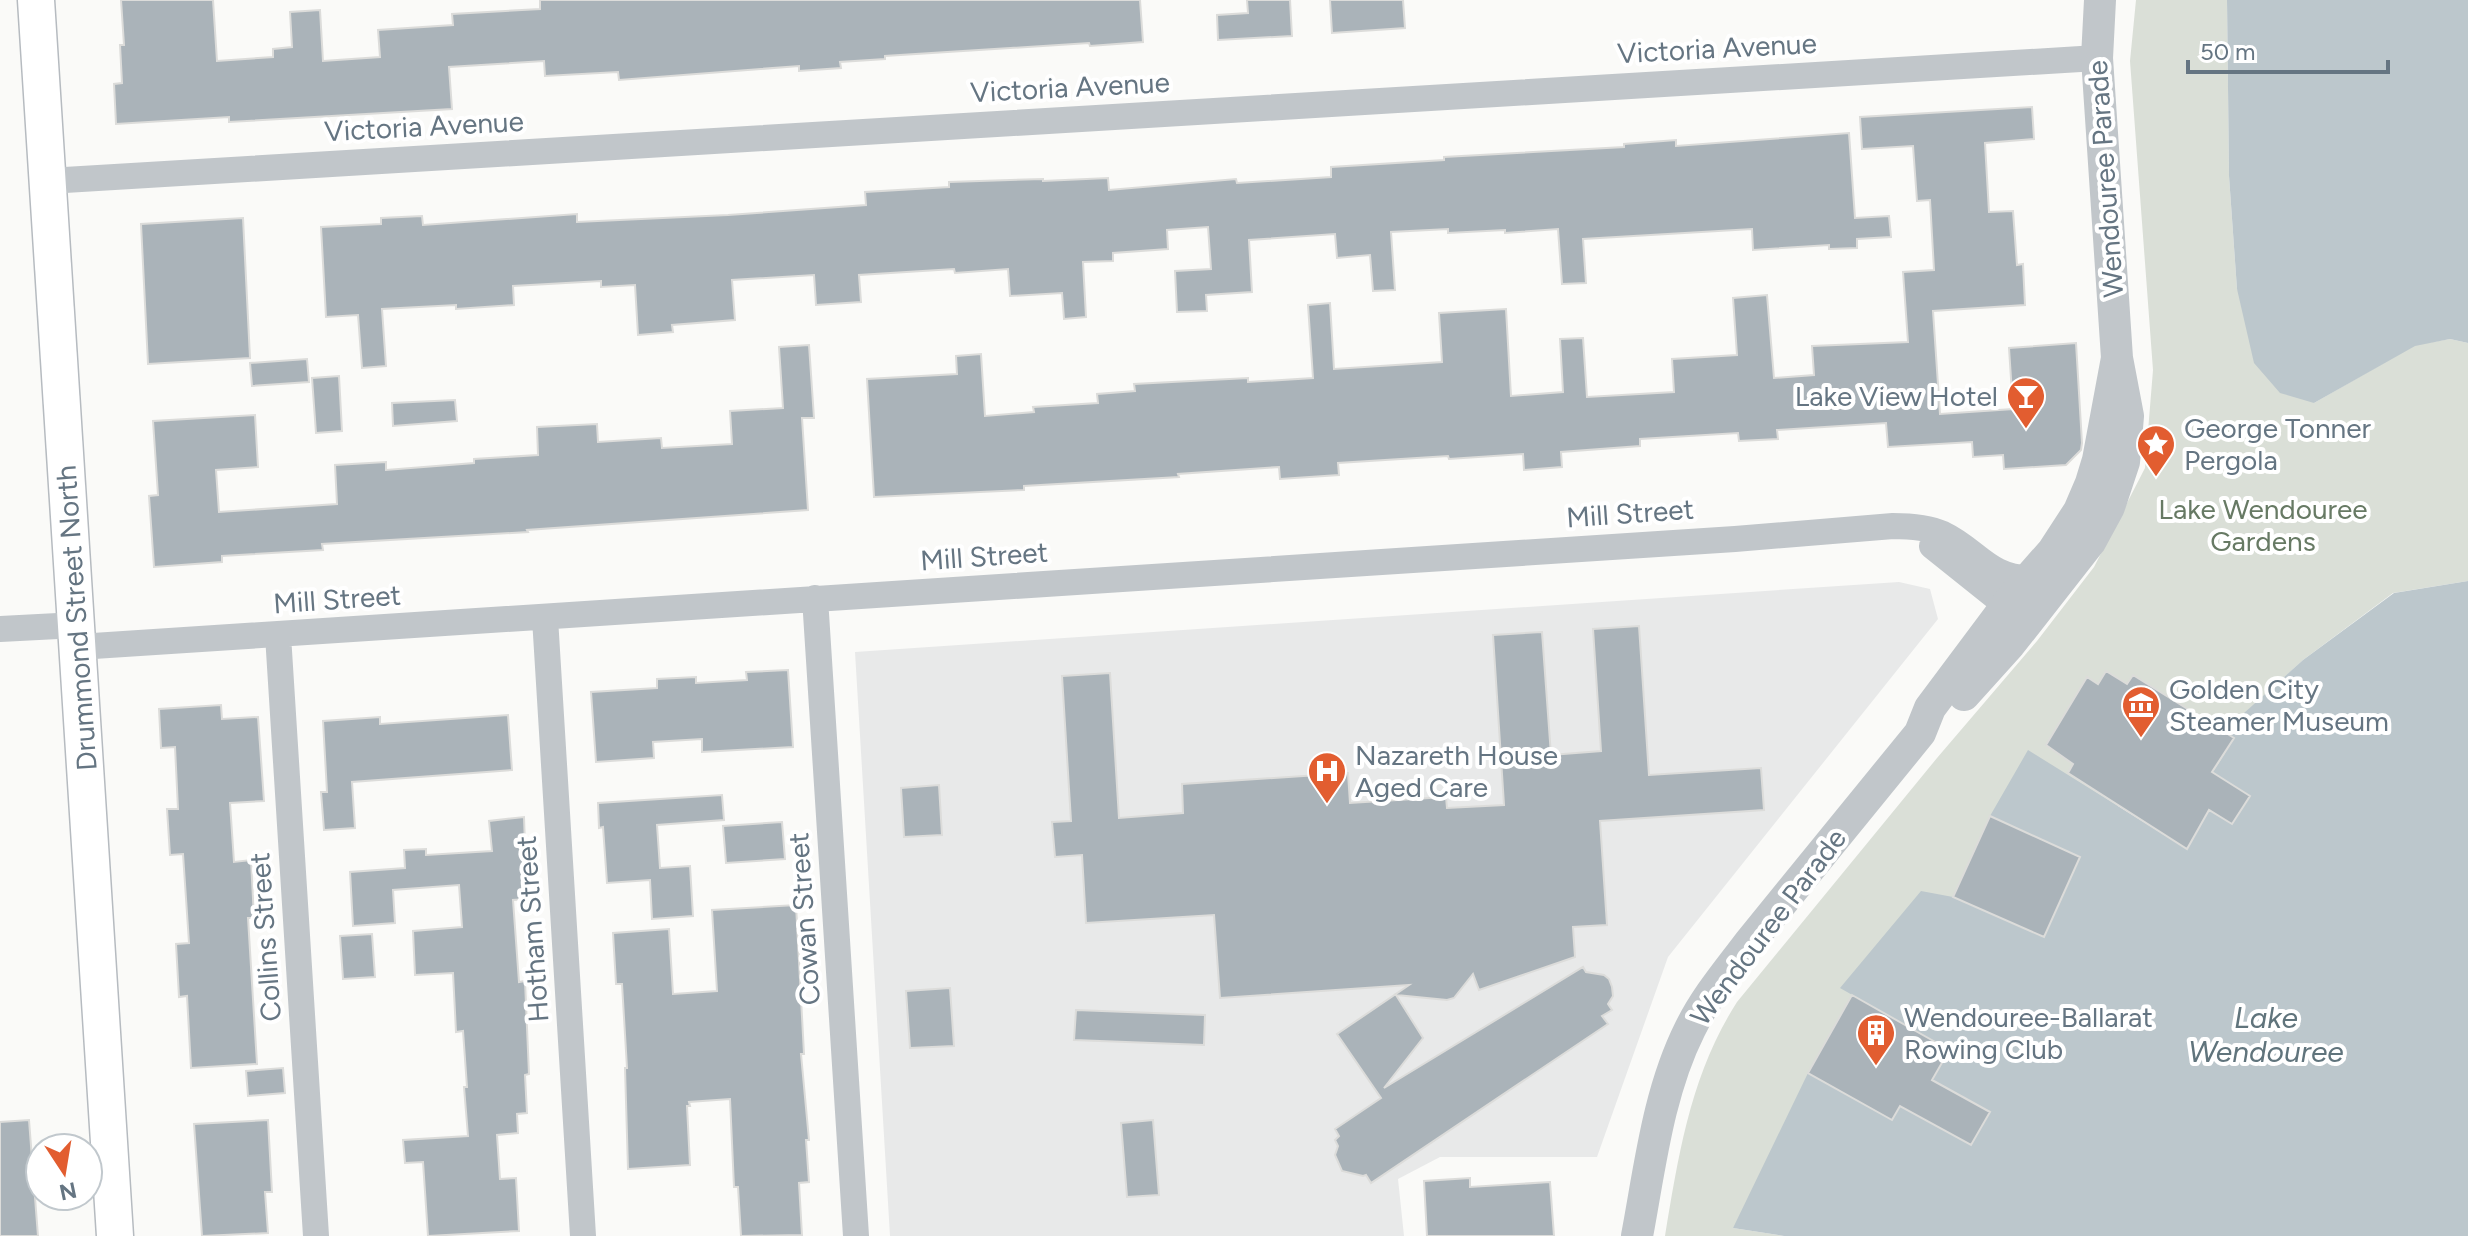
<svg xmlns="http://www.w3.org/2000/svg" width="2468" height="1236" viewBox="0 0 2468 1236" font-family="Figtree,sans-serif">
<rect width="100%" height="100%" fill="#fafaf8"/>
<path fill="#e8e9e9" d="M1899 582 1930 589 1938 619 1668 957 1597 1157H1440L1398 1179 1404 1236H890L855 652Z"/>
<path fill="#dadfd7" d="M2136 0H2227L2229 176 2237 289 2314 403 2415 345 2450 339 2468 343V581L2393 593 2303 660 2225 731 2234 738 2250 796 2232 824 2175 788 2201 823 2187 849 2119 805 2080 857 2044 937 1953 897 1937 1043 1943 1061 1933 1080 1990 1112 1971 1145 1901 1106 1892 1120 1733 1228 1784 1236H1665C1679 1152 1691 1074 1737 1002L1937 758 2037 641 2094 567 2145 468 2153 370 2130 61Z"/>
<path fill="#bcc7cc" d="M2227 0H2468V343L2450 339 2415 346 2314 403 2280 393 2254 363 2237 289 2229 176Z
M2468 581V1236H1784L1733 1228 1808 1073 1892 1120 1900 1106 1971 1145 1990 1112 1932 1080 1942 1061 1930 1054 1937 1043 1840 988 1921 891 1953 897 2044 937 2080 857 1990 816 2028 750 2187 849 2201 823 2175 788 2232 824 2249 796 2213 772 2234 739 2224 731 2303 660 2394 593Z"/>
<path fill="#aab3b9" stroke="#dcdcda" stroke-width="2" d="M121 0H213L217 61 273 57V49L292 47 290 12 320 10 323 61 380 57 378 30 453 25 452 14 540 9V0H1140L1143 42 1090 46 1089 43 885 56V59L840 62 841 68 799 71V66L619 80 618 72 545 76 544 61 449 67 452 109 229 122V117L116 124 114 84 122 83 120 45H124Z
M1247 0H1290L1292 36 1218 40 1217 15 1248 13Z
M1330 0H1403L1405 28 1332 33Z
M2032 107 2034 139 1985 143 1989 212 2013 211 2017 265 2023 264 2025 305 1933 311 1940 414 2013 409 2009 348 2076 343 2082 443 2081 450 2066 465 2004 469 2003 455 1973 457 1972 442 1888 447 1886 423 1777 430 1778 439 1739 441 1738 433 1640 439V446L1561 452 1562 467 1524 470 1523 454 1449 459 1448 456 1338 463 1339 475 1280 479 1279 467 1178 474 1179 477 1024 486V490L874 497 867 379 957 374 956 356 981 354 985 416 1034 412 1033 407 1098 403 1097 394 1135 391 1134 384 1248 378V382L1313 378 1308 305 1330 303 1334 369 1442 362 1439 313 1506 309 1511 396 1563 392 1560 339 1583 338 1587 397 1674 392 1672 359 1737 355 1733 298 1767 295 1774 378 1814 375 1812 346 1908 342 1903 272 1934 270 1930 200 1917 201 1913 146 1862 149 1860 117Z
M1849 133 1855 218 1889 216 1891 237 1857 239V248L1829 249V245L1753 250 1752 229 1583 239 1586 283 1562 284 1558 229 1505 233V230L1448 233V229L1391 232 1395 290 1373 291 1370 255 1337 258 1335 234 1249 240 1252 292 1206 295 1207 311 1177 312 1175 271 1211 269 1208 227 1167 230 1168 249 1113 253V261L1083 262 1086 317 1064 319 1062 293 1010 296 1008 269 955 273 954 269 859 275 861 302 816 305 814 275 732 280 735 320 672 325 673 332 638 335 635 285 601 287V281L513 286 514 305 456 309V305L382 309 386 366 362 368 358 315 326 317 321 227 381 224V218L422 216 423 225 577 214V222L728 215 866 205 865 192 949 187V182L1043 179V181L1108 178 1109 190 1236 179 1237 183 1331 177V167L1444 160V157L1624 147V144L1676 140V146Z
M243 218 250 358 148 364 141 224Z
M809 345 814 418H802L808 510 527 530 528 532 322 544 323 550 222 556V562L154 567 149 496 158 495 153 421 255 415 258 467 216 470 219 512 337 504 335 465 386 462V470L474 463V459L538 455 537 427 597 424 598 442 661 438 662 448 732 444 730 411 783 408 779 347Z
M307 359 309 382 252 386 250 363Z
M339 376 342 431 316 433 312 378Z
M455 400 457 421 393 426 392 403Z
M1639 626 1649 775 1761 768 1764 810 1600 821 1607 925 1573 927 1575 957 1479 990 1473 974 1454 998 1447 1000 1396 995 1423 1038 1384 1088 1583 967 1586 972 1604 975 1609 979 1612 987 1613 996 1608 1004 1612 1010 1602 1016 1608 1024 1371 1183 1366 1175 1363 1176 1342 1171 1335 1155 1338 1146 1335 1140 1339 1136 1335 1129 1381 1098 1337 1034 1409 985 1220 998 1214 915 1086 923 1082 855 1055 857 1052 822 1071 821 1062 676 1110 673 1119 818 1183 813 1182 784 1348 773 1350 803 1446 797 1447 808 1504 805 1493 635 1542 632 1551 755 1601 751 1593 629Z
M788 670 793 747 702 752V739L653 742 654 758 596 762 591 692 657 688V679L696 677V683L747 680 746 672Z
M2106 671 2127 684 2133 675 2234 738 2212 772 2250 796 2232 824 2209 810 2187 849 2068 773 2073 764 2046 745 2087 677 2098 684Z
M221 705 222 719 258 717 264 801 230 803 234 862 251 860 254 918H248L257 1064 191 1068 187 996 179 997 176 944 189 943 183 854 170 855 167 809H178L175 747 161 748 159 709Z
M508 715 512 770 352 782 355 828 324 830 321 792H327L323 721 380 717V724Z
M939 785 942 835 904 837 901 788Z
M722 795 724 820 657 825 660 868 690 866 693 916 652 919 650 880 607 883 603 827 599 828 598 803Z
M1990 816 2080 857 2044 937 1953 897Z
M524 817 527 899 513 900 519 982 525 981 529 1074 525 1075 527 1113 517 1114 518 1133 497 1135 500 1179 516 1178 519 1231 428 1236 423 1162 405 1163 403 1140 468 1136 464 1087H467L463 1031 456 1032 453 973 415 975 413 931 462 927 459 885 393 890 395 923 353 926 350 872 405 868 404 850 426 849V855L492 851 489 821Z
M782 822 785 859 726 863 723 826Z
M796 905 804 1054H801L809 1140H806L809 1182 799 1183 802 1235 741 1236 738 1187H734L730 1099 689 1102 690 1106H687L690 1165 628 1169 625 1068H627L622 984H616L613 933 669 929 673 994 717 991 712 910Z
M372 934 375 977 343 979 340 936Z
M950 988 954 1046 910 1048 906 991Z
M1852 995 1937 1043 1930 1054 1943 1061 1932 1080 1990 1112 1971 1145 1900 1106 1892 1120 1808 1073Z
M1076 1010 1205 1015 1204 1045 1074 1040Z
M283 1068 285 1093 248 1096 246 1071Z
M29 1120 38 1236H0V1122Z
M268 1120 272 1192H265L268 1233 202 1236 194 1124Z
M1153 1120 1159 1195 1127 1197 1121 1123Z
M1470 1178V1187L1550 1182 1554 1236H1427L1424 1181Z"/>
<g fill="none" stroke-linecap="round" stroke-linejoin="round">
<g stroke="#b6bbc0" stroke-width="39">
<path id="secondary" d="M36 0 115 1236"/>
</g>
<path stroke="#c1c6ca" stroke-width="26" d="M48 181 2097 58
M1932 546 2007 606
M815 598 856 1236
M545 618 583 1236
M0 629 77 625
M278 635 316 1236
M78 647 1735 539 1893 526C1910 526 1927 527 1943 534 1977 550 1989 579 2031 578"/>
<path stroke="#c1c6ca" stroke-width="32" d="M1964 695 2010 644 2090 542 2109 507 2124 462 2128 416 2117 358 2097 58 2100 0
M1637 1236C1650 1167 1658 1093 1690 1029 1705 998 1728 971 1749 943L1920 733 1930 708 2016 593 2053 551 2079 511 2091 483 2098 460 2117 358"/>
<use href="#secondary" stroke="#fff" stroke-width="36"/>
</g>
<defs>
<g id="bar-pin" transform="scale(2)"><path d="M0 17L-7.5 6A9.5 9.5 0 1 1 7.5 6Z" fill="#e25d30" stroke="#fff"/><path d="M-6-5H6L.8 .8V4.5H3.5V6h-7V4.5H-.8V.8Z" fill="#fff"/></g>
<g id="sight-pin" transform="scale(2)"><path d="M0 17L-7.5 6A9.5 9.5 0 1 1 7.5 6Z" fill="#e25d30" stroke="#fff"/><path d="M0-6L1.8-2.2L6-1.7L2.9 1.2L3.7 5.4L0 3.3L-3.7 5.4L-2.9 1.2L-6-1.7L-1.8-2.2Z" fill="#fff"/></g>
<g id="museum-pin" transform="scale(2)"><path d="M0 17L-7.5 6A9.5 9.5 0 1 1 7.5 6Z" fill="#e25d30" stroke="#fff"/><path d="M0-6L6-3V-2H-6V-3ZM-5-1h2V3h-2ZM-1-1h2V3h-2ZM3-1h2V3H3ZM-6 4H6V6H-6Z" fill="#fff"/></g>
<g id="hospital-pin" transform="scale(2)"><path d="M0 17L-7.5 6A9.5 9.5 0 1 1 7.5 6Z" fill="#e25d30" stroke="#fff"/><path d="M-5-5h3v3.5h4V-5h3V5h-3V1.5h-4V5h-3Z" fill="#fff"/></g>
<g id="building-pin" transform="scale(2)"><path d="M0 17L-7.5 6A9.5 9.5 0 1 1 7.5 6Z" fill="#e25d30" stroke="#fff"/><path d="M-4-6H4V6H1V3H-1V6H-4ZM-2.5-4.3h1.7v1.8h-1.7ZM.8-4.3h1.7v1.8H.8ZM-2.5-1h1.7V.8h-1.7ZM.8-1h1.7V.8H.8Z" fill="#fff"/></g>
</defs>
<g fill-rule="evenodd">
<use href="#bar-pin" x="2026" y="396"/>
<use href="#sight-pin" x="2156" y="444"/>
<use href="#museum-pin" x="2141" y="705"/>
<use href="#hospital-pin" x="1327" y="771"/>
<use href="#building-pin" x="1876" y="1033"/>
</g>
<g text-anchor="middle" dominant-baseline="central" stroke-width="8" stroke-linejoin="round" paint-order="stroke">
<g font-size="28" fill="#657582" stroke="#fff">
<text transform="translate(1717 48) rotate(-3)">Victoria Avenue</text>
<text transform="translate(1070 87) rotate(-3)">Victoria Avenue</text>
<text transform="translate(424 126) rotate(-3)">Victoria Avenue</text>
<text transform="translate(2105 179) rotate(-94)">Wendouree Parade</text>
<text transform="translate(1630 513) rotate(-4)">Mill Street</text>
<text transform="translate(984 556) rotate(-4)">Mill Street</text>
<text transform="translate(337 599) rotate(-4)">Mill Street</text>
<text transform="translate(76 618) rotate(-94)">Drummond Street North</text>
<text transform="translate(804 919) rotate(-94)">Cowan Street</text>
<text transform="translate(1768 927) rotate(-53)">Wendouree Parade</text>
<text transform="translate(532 929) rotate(-94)">Hotham Street</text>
<text transform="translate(265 937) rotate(-94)">Collins Street</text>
</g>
<g font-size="28" fill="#657582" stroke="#fff" text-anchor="start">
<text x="1998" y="396" text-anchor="end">Lake View Hotel</text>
<text x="2184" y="428">George Tonner<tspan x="2184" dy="32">Pergola</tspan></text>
<text x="2169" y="689">Golden City<tspan x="2169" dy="32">Steamer Museum</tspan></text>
<text x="1355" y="755">Nazareth House<tspan x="1355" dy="32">Aged Care</tspan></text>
<text x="1904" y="1017">Wendouree-Ballarat<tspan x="1904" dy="32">Rowing Club</tspan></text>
</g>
<g font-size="28" fill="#677a64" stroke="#fff">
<text x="2263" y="509">Lake Wendouree<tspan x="2263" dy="32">Gardens</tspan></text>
</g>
<g font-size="30" font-style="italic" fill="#60747c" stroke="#fff">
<text x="2266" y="1017">Lake<tspan x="2266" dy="34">Wendouree</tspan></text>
</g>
</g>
<g transform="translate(64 1172) rotate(168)"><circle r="38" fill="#ffffff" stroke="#c1c8cd" stroke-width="2"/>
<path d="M0-6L14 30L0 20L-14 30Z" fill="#e25d30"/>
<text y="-12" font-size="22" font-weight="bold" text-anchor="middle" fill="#657582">N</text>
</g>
<path d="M2188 60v12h200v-12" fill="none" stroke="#657582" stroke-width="4"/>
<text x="2200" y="60" font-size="24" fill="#657582" stroke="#ffffff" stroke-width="6" paint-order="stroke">50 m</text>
</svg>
